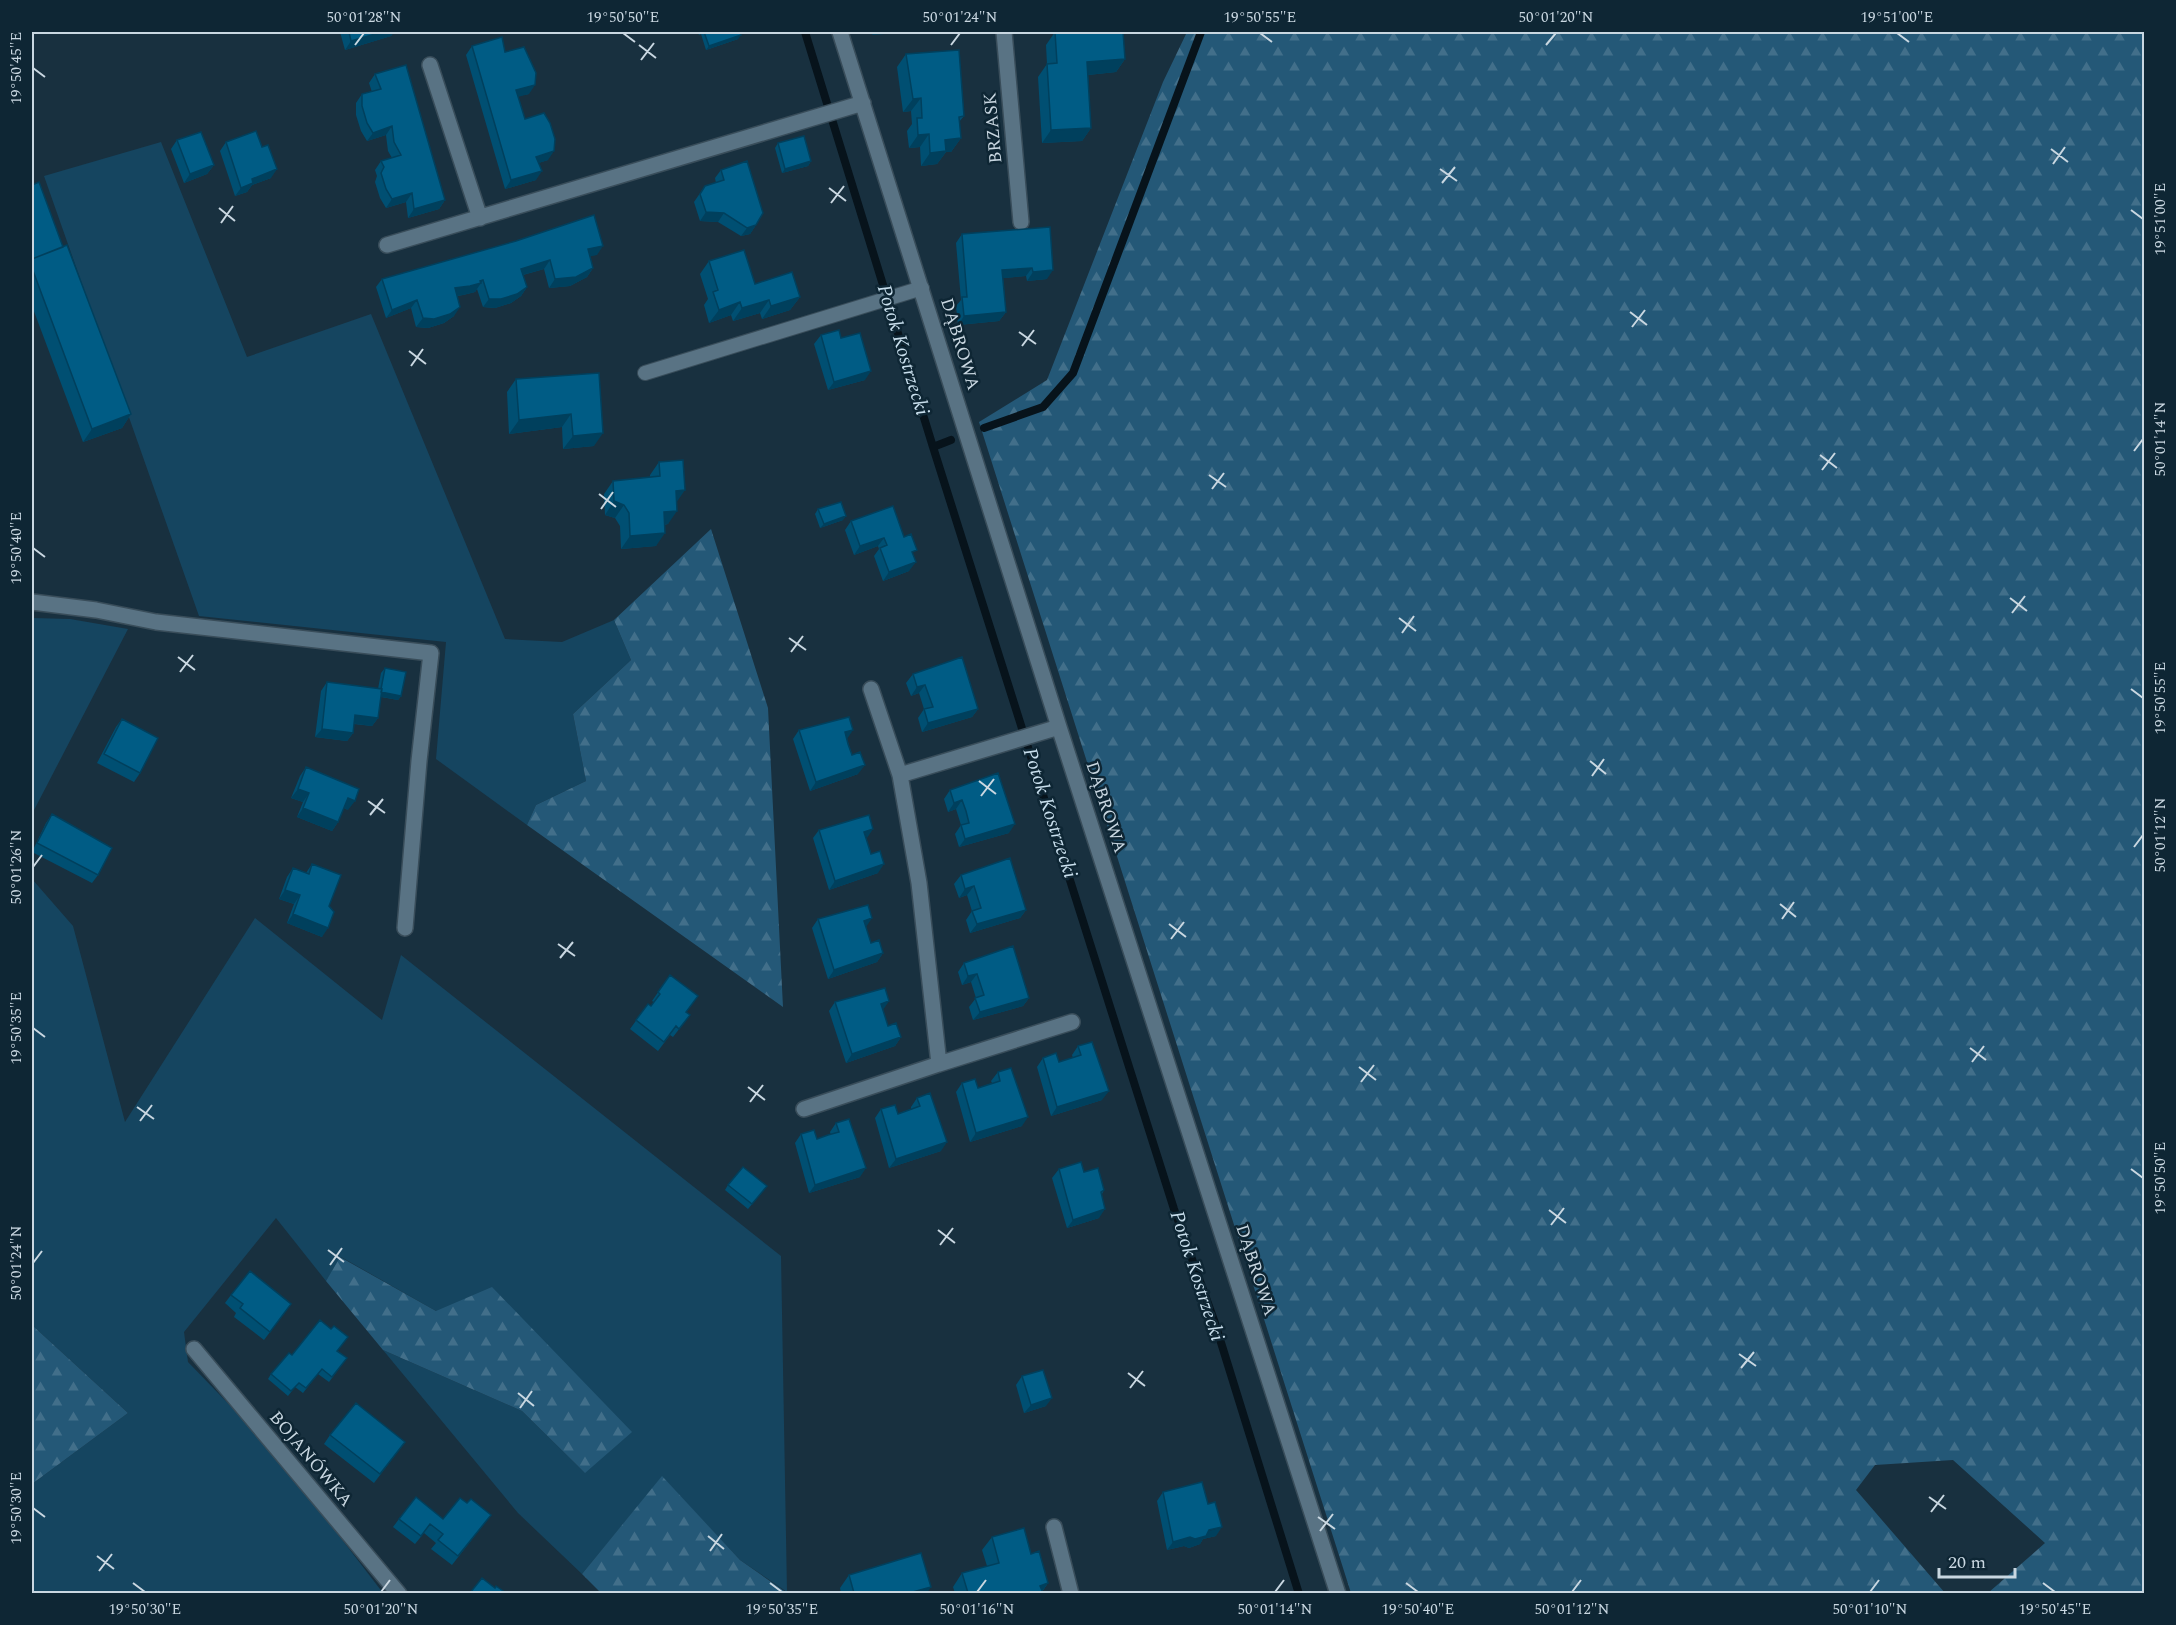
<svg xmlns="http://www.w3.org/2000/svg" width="2176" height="1625" viewBox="0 0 2176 1625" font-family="Spectral,serif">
<defs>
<pattern id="forest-firs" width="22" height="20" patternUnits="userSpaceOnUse" patternTransform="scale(1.5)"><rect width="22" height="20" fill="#245877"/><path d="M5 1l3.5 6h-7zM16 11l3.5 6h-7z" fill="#426f8a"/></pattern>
</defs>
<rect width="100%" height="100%" fill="#18303f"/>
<path fill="#154560" d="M161 142 247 357 371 314 505 639 562 642 614 620 631 660 573 714 586 781 536 805 527 825 436 759 446 642 199 616 44 176Z
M32 618 70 619 128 629 32 814Z
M32 879 73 926 125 1122 255 918 382 1020 401 955 781 1256 787 1592 740 1560 662 1477 582 1574 518 1513 383 1350 522 1411 585 1473 436 1311 341 1257 326 1281 276 1218 184 1332 188 1362 274 1451 383 1593H32V1484L128 1413 32 1325Z"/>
<path fill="url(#forest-firs)" d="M1187 32H2144V1593H1988L2045 1543 1953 1460 1875 1465 1856 1490 1945 1593H1351L979 422 1047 380 1163 82Z
M711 529 768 708 783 1007 527 825 536 805 586 781 573 714 631 660 614 620Z
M340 1257 436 1311 492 1287 632 1432 585 1473 522 1411 383 1350 326 1281Z
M32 1325 128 1413 32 1484Z
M662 1476 740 1560 787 1593H601L582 1574Z"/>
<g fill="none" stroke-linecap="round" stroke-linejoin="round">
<path stroke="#07131b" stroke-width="8" d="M805 32 933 447 1174 1209 1214 1320 1299 1594
M984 428 1043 407 1073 373 1201 32
M933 447 951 440"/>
<g stroke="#394d5a" stroke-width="16">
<path id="service" d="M645 373 922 288"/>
</g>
<g stroke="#394d5a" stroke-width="18">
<path id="minor" d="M840 32 1059 727 1338 1594
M1004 32 1021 222
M430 65 480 218
M387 245 863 103
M32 602 96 610 156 622 431 653 419 761 405 928
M871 689 900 775 1059 727
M900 775 919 883 939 1064 1072 1022
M804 1109 939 1064
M194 1349 399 1594
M1054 1527 1071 1594"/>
</g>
<use href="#service" stroke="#597384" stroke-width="14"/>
<use href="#minor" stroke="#597384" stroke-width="15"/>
</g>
<path fill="#004f72" d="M340 32H394L391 36 345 50Z
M698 32H740L738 39 706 50 701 34 699 35Z
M1055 32 1125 59 1116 72 1088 75 1091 128 1082 141 1042 143 1038 77 1047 64 1046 45Z
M472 46 505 52 529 94 518 96 525 119 548 160 538 163 536 180 505 189 466 55Z
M906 54 964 116 959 122 961 138 951 152H946L937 164 921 166 920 147 909 148 907 131 912 124 911 111 903 112 897 67Z
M375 74 445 200 439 209 408 218 406 202 386 208 380 198 375 182 377 176 375 170 381 161 392 158 388 151 386 135 367 141 361 131 356 115V103L362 94 372 92 369 83Z
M177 140 214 165 207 174 184 183 171 149Z
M226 142 271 178 252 185 247 192 235 196 220 151Z
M778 143 811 161 808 166 782 173 775 148Z
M721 170 756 225 750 234 741 236 718 222 700 221 694 202 705 186 716 183 715 178Z
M32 185 63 247 131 414 122 428 83 442 32 306Z
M1050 227 1047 279 1027 281 1026 276 1003 278 1006 312 999 321 958 325 956 306 961 300 956 243 962 234Z
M597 255 590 256 593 268 587 277 570 286 549 288 544 269 523 275 527 287 521 296 511 303 495 308 483 307 477 289 475 292 463 295 457 296 454 316 444 323 428 328 416 327 411 308 386 318 376 287 382 279Z
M709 261 755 284 800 297 790 310 762 319 760 313 733 321 731 315 709 323 704 305 708 299 700 274Z
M821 335 841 338 865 380 828 390 814 344Z
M599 373 594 446 563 449 562 427 509 434 507 392 516 379Z
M659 462 677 503 668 524 664 525 656 546 621 549 620 526 615 518 605 515 604 494 613 481 650 477V475Z
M818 509 843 520 820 528 815 514Z
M851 521 904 537 913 556 909 571 883 581 874 556 879 549 878 546 854 555 845 530Z
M385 668 401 696 398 700 381 697 378 718 372 726 354 724 353 733 347 741 315 737 321 691 327 682 378 689 381 673Z
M913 674 978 709 972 717 922 732 918 718 924 709 919 693 911 696 906 683Z
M122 719 140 773 134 782 97 763 116 727Z
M799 730 847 739 858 774 810 791 793 739Z
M306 767 348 810 344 808 338 822 332 831 297 817 303 802 291 798 300 776Z
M950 790 1009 833 959 847 955 834 961 825 956 809 948 812 944 799Z
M52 814 98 875 92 883 32 852 46 823Z
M819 830 866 838 878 873 829 890 813 838Z
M312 864 329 906 322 937 287 923 294 904 279 899 287 877 293 868 306 873Z
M961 875 1026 910 1020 918 970 933 966 920 972 911 967 895 959 898 954 884Z
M818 919 866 927 871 943 883 953 877 962 828 979 812 928Z
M964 963 1029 998 1023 1006 973 1020 969 1007 976 998 971 982 962 985 958 972Z
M670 975 686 1012 690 1015 673 1037 670 1035 658 1051 630 1029 648 1004 651 1006 654 1002 652 1001Z
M835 1002 883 1010 888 1026 901 1037 895 1046 846 1063 829 1011Z
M1078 1046 1102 1100 1051 1116 1037 1067 1043 1058 1059 1062 1073 1058 1072 1055Z
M998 1072 1022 1126 970 1142 956 1092 962 1083 978 1088 992 1083 991 1081Z
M917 1098 941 1151 889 1168 875 1118 881 1109 898 1114 911 1109V1107Z
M836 1123 860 1177 809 1193 795 1143 801 1134 817 1139 831 1135 830 1132Z
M1059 1169 1084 1172 1104 1190 1102 1194 1099 1218 1067 1228 1052 1178Z
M728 1185 764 1190 748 1209 725 1190Z
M231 1295 291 1304 264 1340 234 1317 236 1313 225 1303Z
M338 1351 347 1358 329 1382 318 1374 303 1393 295 1387 288 1396 268 1379 271 1374Z
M1022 1376 1046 1406 1024 1413 1016 1385Z
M330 1435 405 1442 374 1483 324 1444Z
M1163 1492 1216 1536 1203 1539 1200 1544 1189 1548 1184 1546 1167 1550 1157 1501Z
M467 1503 491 1515 452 1565 431 1549 436 1543 424 1533 415 1544 393 1527 399 1519H443Z
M992 1537 1031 1554 1048 1583 1042 1592 1043 1593H955L953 1587 962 1573 987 1566 982 1550Z
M849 1575 927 1593H841L840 1588Z"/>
<path fill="#00405d" d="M382 32H394L391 36 345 50 351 41Z
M874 32H911L872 35Z
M741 35 738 39 706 50 709 46Z
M1125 59 1116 72 1078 76 1087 62Z
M535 85 529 94 510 99 516 90Z
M921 98 911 111 903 112 913 99Z
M392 126 386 135 367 141 373 133Z
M1091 128 1082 141 1042 143 1051 130Z
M929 134 920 147 909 148 918 135Z
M961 138 951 152H946L937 164 921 166 930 153 945 140Z
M554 151 548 160 530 166 536 157Z
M811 161 808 166 782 173 785 169Z
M214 165 207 174 184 183 190 174Z
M277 169 271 178 252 185 247 192 235 196 241 188 252 179Z
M542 171 536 180 505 189 511 180Z
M412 193 406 202 386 208 392 199Z
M445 200 439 209 408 218 414 209Z
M706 212 724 213 718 222 700 221Z
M756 225 750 234 741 236 747 228Z
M603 246 597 255 582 258 588 249Z
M550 260 544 269 515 277 521 269Z
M593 268 587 277 570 286 549 288 555 279Z
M1032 268 1026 276 996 279 1002 270Z
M1053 270 1047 279 1027 281 1033 272Z
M483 280 475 292 463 295 449 297 455 288Z
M527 287 521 296 511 303 495 308 483 307 489 299Z
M800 297 790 310 762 319 771 306Z
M417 300 411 308 386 318 392 310Z
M769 300 760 313 733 321 742 308Z
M740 302 731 315 709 323 719 310Z
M460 307 454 316 444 323 428 328 416 327 423 318Z
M1006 312 999 321 958 325 964 316Z
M871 371 865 380 828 390 834 382Z
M131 414 122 428 83 442 92 429Z
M571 414 562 427 509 434 519 420Z
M603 433 594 446 563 449 573 436Z
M685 490 676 503V491Z
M614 501 624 505 615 518 605 515Z
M677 511 668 524 654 525 664 512Z
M846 516 843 520 820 528 824 524Z
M665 533 656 546 621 549 630 536Z
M884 538 878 546 854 555 860 546Z
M916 562 909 571 883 581 889 572Z
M925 685 919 693 911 696 917 687Z
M380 692 401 696 398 700 377 696Z
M978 709 972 717 922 732 928 723Z
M355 715 378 718 372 726 349 723Z
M322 729 353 733 347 741 315 737Z
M853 730 847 739 839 741 845 732Z
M865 765 858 774 810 791 816 782Z
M298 789 309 793 303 802 291 798Z
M348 798 355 801 348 810 342 807Z
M962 800 956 809 948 812 954 803Z
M303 808 338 822 332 831 297 817Z
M1015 824 1009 833 959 847 965 839Z
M873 829 867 838 864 832Z
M884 864 878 873 829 890 835 881Z
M974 886 967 895 959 898 965 889Z
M285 890 300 895 294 904 279 899Z
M1026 910 1020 918 970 933 977 924Z
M293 914 328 928 322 937 287 923Z
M872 918 866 927 864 921Z
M883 953 877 962 828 979 834 970Z
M977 974 971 982 962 985 968 976Z
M1029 998 1023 1006 973 1020 980 1012Z
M889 1001 883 1010 881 1004Z
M901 1037 895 1046 846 1063 852 1054Z
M1109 1091 1102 1100 1051 1116 1057 1107Z
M1028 1117 1022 1126 970 1142 976 1133Z
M947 1142 941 1151 889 1168 896 1159Z
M866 1168 860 1177 809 1193 815 1185Z
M1105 1209 1099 1218 1067 1228 1073 1220Z
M1052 1398 1046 1406 1024 1413 1031 1405Z
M1222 1527 1216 1536 1203 1539 1200 1544 1189 1548 1184 1546 1167 1550 1173 1542Z
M1048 1583 1041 1593 1040 1586Z
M931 1587 927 1593H909Z"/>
<path fill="#005c85" stroke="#00405d" stroke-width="1.5" d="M349 32H382L351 41Z
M704 32H740L741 35 709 46Z
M1055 32H1123L1125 59 1087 62 1091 128 1051 130 1047 64 1057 63Z
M502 37 505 52 524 47 536 73 535 85 516 90 525 119 544 113 550 123 555 139 554 151 536 157 542 171 511 180 472 46Z
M959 50 964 116 959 117 961 138 945 140 946 151 930 153 929 134 918 135 917 118H922L921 98 913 99 906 54Z
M406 65 445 200 414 209 412 193 392 199 386 189 381 173 384 167 381 161 401 155 394 142 392 126 373 133 367 123 362 106V94L381 89 375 74Z
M256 131 262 147 268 145 277 169 252 179 253 183 241 188 226 142Z
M201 132 214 165 190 174 177 140Z
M804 136 811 161 785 169 778 143Z
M747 161 763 213 756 225 747 228 724 213 706 212 700 194 705 186 724 180 721 170Z
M39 182 63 247 32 259V185Z
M594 215 603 246 588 249 593 268 576 277 555 279 550 260 521 269 527 287 517 294 501 299H489L483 280 480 281 481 283 470 286 455 288 460 307 450 314 434 319 423 318 417 300 392 310 382 279 516 241Z
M1050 227 1053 270 1033 272 1032 268 1002 270 1006 312 964 316 962 297H967L962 234Z
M67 245 131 414 92 429 32 268V259Z
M744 250 755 284 792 272 800 297 771 306 769 300 742 308 740 302 719 310 713 292 718 290 709 261Z
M839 330 841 338 860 333 871 371 834 382 821 335Z
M599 373 603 433 573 436 571 414 519 420 516 379Z
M683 460 685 490 676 491 677 511 664 512 665 533 630 536 629 513 624 505 614 501 613 481 660 476 659 462Z
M841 502 846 516 824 524 818 509Z
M893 506 904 537 911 534 917 550 912 552 916 562 889 572 880 548 887 545 884 538 860 546 851 521Z
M962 657 978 709 928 723 924 709 933 707 925 685 917 687 913 674Z
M385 668 406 672 401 696 381 692 382 689H381Z
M327 682 382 689 378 718 355 715 353 733 322 729Z
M849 717 853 730 845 732 848 744 852 755 860 752 865 765 816 782 799 730Z
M122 719 158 738 140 773 104 754Z
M306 767 359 789 355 801 348 798 338 822 303 808 309 793 298 789Z
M998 773 1015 824 965 839 961 825 969 823 966 811 962 800 954 803 950 790Z
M52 814 112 848 98 875 37 843Z
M869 815 873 829 864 832 871 854 880 851 884 864 835 881 819 830Z
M1010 858 1026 910 977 924 972 911 981 908 974 886 965 889 961 875Z
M312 864 341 875 329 906 334 912 328 928 293 914 300 895 285 890 293 868 309 874Z
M868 905 872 918 864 921 871 943 879 940 883 953 834 970 818 919Z
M1013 946 1029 998 980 1012 975 998 984 995 977 974 968 976 964 963Z
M670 975 698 996 686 1012 690 1015 679 1029 676 1026 664 1042 636 1020 648 1004 651 1006 660 994 658 992Z
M885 988 889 1001 881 1004 888 1026 896 1023 901 1037 852 1054 835 1002Z
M1092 1042 1109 1091 1057 1107 1043 1058 1056 1053 1059 1062 1081 1055 1078 1046Z
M1011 1068 1028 1117 976 1133 962 1083 975 1079 978 1088 1000 1081 998 1072Z
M930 1093 947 1142 896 1159 881 1109 895 1105 898 1114 920 1106 917 1098Z
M849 1119 866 1168 815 1185 801 1134 814 1130 817 1139 828 1135 839 1132 836 1123Z
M1081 1162 1084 1172 1098 1168 1104 1190 1101 1192 1105 1209 1073 1220 1059 1169Z
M743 1167 767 1186 752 1204 728 1185Z
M250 1271 291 1304 270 1332 240 1308 243 1304 231 1295Z
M320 1320 331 1329 334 1326 348 1337 337 1351 347 1358 332 1377 322 1369 306 1388 299 1383 291 1391 271 1374 289 1353 292 1355Z
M1043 1370 1052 1398 1031 1405 1022 1376Z
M356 1403 405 1442 380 1474 330 1435Z
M1202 1482 1208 1504 1215 1502 1222 1527 1209 1530 1206 1536 1195 1539 1190 1537 1173 1542 1163 1492Z
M416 1497 443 1519 460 1498 467 1503 471 1499 491 1515 458 1556 438 1540 443 1534 430 1524 421 1536 399 1519Z
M1024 1528 1031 1554 1039 1551 1048 1583 1040 1586 1043 1593H968L962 1573 999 1563 992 1537Z
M921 1553 931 1587 909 1593H854L849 1575Z
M482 1578 495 1588 496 1586 506 1593H470Z"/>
<path fill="none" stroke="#c9d7e1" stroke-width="2" d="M623 33 635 42M1260 33 1272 42M1897 33 1909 42M355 45 364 33M639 45 656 58M951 45 960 33M1546 45 1556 33M641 60 654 43M33 68 45 77M2051 149 2068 162M2053 164 2065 147M1440 169 1457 181M1442 183 1455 167M829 188 846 201M831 203 844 186M219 208 235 221M2131 210 2143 219M221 223 233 206M1630 312 1647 325M1632 327 1645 310M1019 332 1036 344M1022 346 1034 330M409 351 426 364M411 366 423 349M2134 451 2143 439M1820 455 1837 468M1822 470 1835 453M1209 475 1226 487M1212 489 1224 473M599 494 616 507M601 509 613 492M33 548 45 557M2010 598 2027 611M2012 613 2025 596M1399 618 1416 631M1402 633 1414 616M789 638 806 650M791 652 803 636M178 657 195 670M180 672 193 655M2131 689 2143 698M1590 761 1606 774M1592 776 1604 759M979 781 996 794M981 796 994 779M368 801 385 813M370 815 383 799M2134 847 2143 835M33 867 42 855M1780 904 1796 917M1782 919 1794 902M1169 924 1186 937M1171 939 1184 922M558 944 575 956M560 958 573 942M33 1028 45 1037M1970 1048 1986 1060M1972 1062 1984 1046M1359 1067 1376 1080M1361 1082 1374 1065M748 1087 765 1100M750 1102 763 1085M137 1107 154 1119M140 1121 152 1105M2131 1169 2143 1178M1549 1210 1566 1223M1551 1225 1564 1208M938 1230 955 1243M940 1245 953 1228M328 1250 344 1262M33 1263 42 1251M330 1265 342 1248M1739 1354 1756 1366M1741 1368 1754 1352M1128 1373 1145 1386M1130 1388 1143 1371M518 1393 534 1406M520 1408 532 1391M1929 1497 1946 1509M33 1508 45 1517M1931 1512 1944 1495M1318 1517 1335 1529M1320 1531 1333 1514M708 1536 724 1549M710 1551 722 1534M97 1556 114 1569M99 1571 112 1554M133 1583 145 1592M770 1583 782 1592M1406 1583 1418 1592M2043 1583 2055 1592M381 1592 390 1580M977 1592 986 1580M1275 1592 1284 1580M1572 1592 1581 1580M1870 1592 1879 1580"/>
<g text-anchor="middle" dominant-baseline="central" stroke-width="5" stroke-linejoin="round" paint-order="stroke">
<g font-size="18" fill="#c9d7e1" stroke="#0e2634">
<text transform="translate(993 128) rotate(-95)">BRZASK</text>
<text transform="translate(960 344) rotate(73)">DĄBROWA</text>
<text transform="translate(1106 807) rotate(72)">DĄBROWA</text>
<text transform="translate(1256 1270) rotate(72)">DĄBROWA</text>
<text transform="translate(311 1459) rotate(50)">BOJANÓWKA</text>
</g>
<g font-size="20" font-style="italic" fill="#c9dfed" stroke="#0e2634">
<text transform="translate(903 350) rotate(73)">Potok Kostrzecki</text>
<text transform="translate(1050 813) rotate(72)">Potok Kostrzecki</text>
<text transform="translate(1197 1276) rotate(72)">Potok Kostrzecki</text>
</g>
</g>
<rect width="2176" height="1625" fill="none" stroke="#0e2634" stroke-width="66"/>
<path d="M1939 1568v9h76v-9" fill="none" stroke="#c9d7e1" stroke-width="3"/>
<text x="1948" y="1568" font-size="18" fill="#c9d7e1" stroke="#0e2634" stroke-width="4.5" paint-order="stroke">20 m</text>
<rect x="33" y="33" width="2110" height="1559" fill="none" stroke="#c9d7e1" stroke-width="2"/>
<g font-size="15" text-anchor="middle" fill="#c9d7e1">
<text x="364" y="22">50°01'28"N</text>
<text x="623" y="22">19°50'50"E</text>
<text x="960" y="22">50°01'24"N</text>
<text x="1260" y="22">19°50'55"E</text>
<text x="1556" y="22">50°01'20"N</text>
<text x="1897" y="22">19°51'00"E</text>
<text transform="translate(16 68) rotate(-90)" y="5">19°50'45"E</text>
<text transform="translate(2160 219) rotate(-90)" y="5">19°51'00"E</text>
<text transform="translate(2160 439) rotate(-90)" y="5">50°01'14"N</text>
<text transform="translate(16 548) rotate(-90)" y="5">19°50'40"E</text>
<text transform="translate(2160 698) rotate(-90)" y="5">19°50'55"E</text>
<text transform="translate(2160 835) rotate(-90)" y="5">50°01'12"N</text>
<text transform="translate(16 867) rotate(-90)" y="5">50°01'26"N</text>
<text transform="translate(16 1028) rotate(-90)" y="5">19°50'35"E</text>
<text transform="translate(2160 1178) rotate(-90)" y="5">19°50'50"E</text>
<text transform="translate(16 1263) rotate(-90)" y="5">50°01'24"N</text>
<text transform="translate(16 1508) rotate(-90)" y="5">19°50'30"E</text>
<text x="145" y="1614">19°50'30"E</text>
<text x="381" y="1614">50°01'20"N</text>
<text x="782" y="1614">19°50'35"E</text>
<text x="977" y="1614">50°01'16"N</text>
<text x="1275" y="1614">50°01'14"N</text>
<text x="1418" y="1614">19°50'40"E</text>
<text x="1572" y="1614">50°01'12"N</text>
<text x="1870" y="1614">50°01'10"N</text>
<text x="2055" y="1614">19°50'45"E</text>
</g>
</svg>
